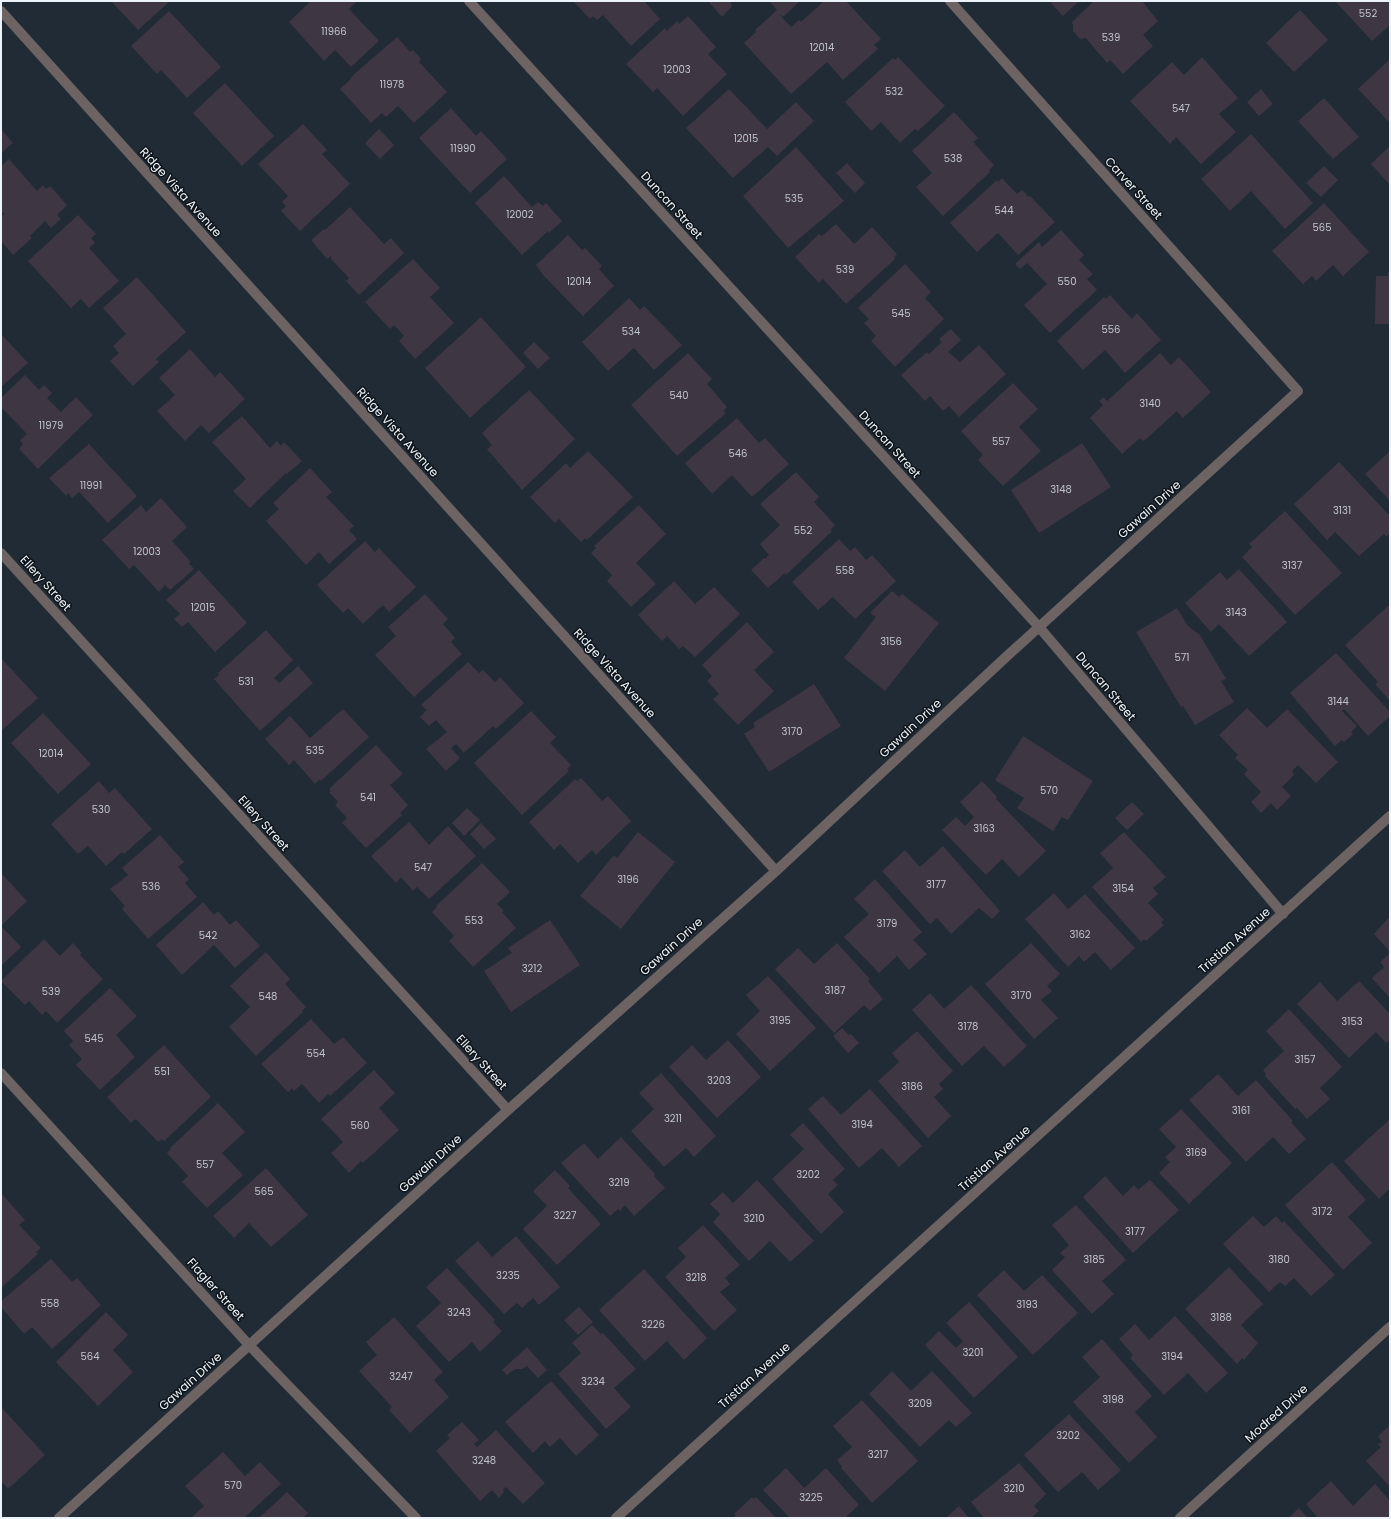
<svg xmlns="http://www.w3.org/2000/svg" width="1391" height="1519" viewBox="0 0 1391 1519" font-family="Poppins,sans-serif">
<rect width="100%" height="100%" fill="#202b36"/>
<path fill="#3e3643" d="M111 1H166L168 3 138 30Z
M311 1H355L356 2 349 9 379 41 351 67 335 50 324 61 289 22Z
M573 1H644L660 19 631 46 603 15 597 20 593 16 590 19Z
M708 1H730L732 6 722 17Z
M769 1H800L783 17 778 13 791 27 799 20 801 22 824 1H846L881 39 874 45 878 49 843 80 827 62 791 94 744 43 756 32 755 30 777 10Z
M1053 1H1079L1063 16 1051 3Z
M1094 1H1142L1158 21 1143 35 1153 46 1123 74 1110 60 1107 63 1086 38 1080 39 1073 31V24L1071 23Z
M1335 1H1390V25L1372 41Z
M1300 10 1328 40 1294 72 1266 43Z
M169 11 221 67 187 98 161 70 157 74 131 46Z
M688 16 716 47 708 54 727 74 683 116 657 88 653 92 626 64 665 28 667 31 677 21 679 24Z
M397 37 410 52 413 50 421 59 419 62 447 92 414 123 398 106 386 117 382 113 371 123 340 89 352 78 351 77Z
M898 57 945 106 918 131 915 129 900 143 881 122 871 131 845 102 893 58 895 60Z
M1202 57 1238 98 1219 114 1236 132 1201 164 1176 137 1170 144 1130 101 1172 62 1184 75Z
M1390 59V123L1358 89Z
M225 83 274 136 242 166 193 113Z
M729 89 767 129 796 102 814 121 777 156 768 147 733 178 686 128Z
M1261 89 1273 104 1259 116 1247 102Z
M1324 98 1359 137 1333 159 1298 121Z
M451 108 476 136 481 131 507 159 470 193 419 138Z
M954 112 978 138 973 142 994 165 989 170 990 172 943 216 916 187 932 173 912 151Z
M303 124 327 150 322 154 350 184 300 231 281 211 286 206 282 202 288 196 258 164Z
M1 129 13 143 1 153Z
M379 129 394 145 380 159 365 143Z
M1251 134 1313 203 1285 229 1251 191 1230 211 1201 179Z
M1390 146V185L1371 164Z
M796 147 844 201 788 248 743 196Z
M9 159 37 191 43 185 46 189 50 186 67 205 57 215 61 219 51 228 45 221 30 236 32 238 13 255 1 241V217L4 214 1 211V166Z
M847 163 865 183 855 193 836 173Z
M1324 166 1338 180 1321 197 1306 183Z
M504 176 532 207 538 202 543 206 546 203 562 221 549 233 548 231 522 255 475 203Z
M1002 178 1017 194 1022 190 1029 197 1030 196 1055 222 1018 255 998 233 977 252 950 223 997 180 998 182Z
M1324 203 1369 252 1343 276 1333 265 1316 281 1312 276 1303 284 1272 251Z
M350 207 384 244 391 238 404 253 359 295 346 281 349 278 331 259V256L327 259 311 240 324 229 325 230Z
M78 215 96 234 91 238 95 243 89 248 119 281 89 308 81 299 71 308 28 261Z
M836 224 854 244 872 227 897 254 894 257 895 259 846 304 823 279 819 283 795 257 819 234 822 236Z
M1061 230 1084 255 1079 260 1093 274 1087 279 1097 290 1050 333 1024 305 1047 284 1027 263 1020 269 1015 264 1039 242 1042 247Z
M568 235 582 250 585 248 602 266 599 269 614 286 583 316 543 275 536 265Z
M413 259 440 288 430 297 454 323 415 359 399 341 404 336 394 325 390 329 365 302Z
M905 264 931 292 925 298 944 319 895 367 871 341 876 336 864 323 869 319 858 308Z
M1388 272H1390V324H1375L1376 276H1388Z
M137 277 186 332 156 359 159 362 133 386 110 361 119 353 113 346 126 334 103 308Z
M1110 295 1132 319 1137 313 1161 340 1125 373 1105 350 1083 370 1057 341 1104 297 1106 299Z
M629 298 640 310 644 306 682 345 654 370 634 348 608 371 582 342Z
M481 317 526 367 470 418 425 368Z
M951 329 961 340 948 352 960 362 979 345 1006 374 959 417 949 406 943 411 930 396 925 401 901 375 927 352 929 354 942 342 939 339Z
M1 334 28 363 1 387Z
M534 342 550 358 538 369 523 353Z
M190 349 215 377 220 372 245 399 209 433 201 425 185 441 157 411 175 395 159 378Z
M688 353 712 379 707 384 727 407 723 411 726 413 677 456 631 405Z
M1160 353 1171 365 1179 357 1211 392 1183 418 1177 411 1144 441 1140 438 1122 454 1090 418 1103 405 1099 401 1104 397 1107 401Z
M25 375 39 390 44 385 52 393 47 398 61 412 76 397 93 415 38 469 19 449 23 444 20 440 27 434 1 407V398Z
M1013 383 1038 409 1019 427 1041 451 1003 486 978 460 983 455 961 431Z
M529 390 575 439 522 490 487 449 492 445 482 433Z
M242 416 270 448 277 441 281 446 284 442 302 461 287 474 286 473 250 508 233 491 246 479 212 442Z
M737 418 759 443 765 438 789 464 752 497 732 475 712 494 685 463Z
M1082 443 1111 487 1039 533 1011 490Z
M89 444 137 496 108 523 79 492 72 498 68 493 66 496 49 478Z
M588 451 633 497 587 540 585 538 581 542 559 519 555 523 530 497 566 463 570 468Z
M1390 451V501L1365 474Z
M1339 462 1390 516V533L1386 537 1384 534 1359 556 1335 532 1327 540 1294 504Z
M310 468 332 492 326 497 354 526 349 530 357 539 329 564 319 552 306 565 266 521 279 509 273 503Z
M796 472 819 497 814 502 835 525 830 530 832 531 786 575 785 573 768 588 751 570 764 558 765 559 769 555 760 544 780 525 760 504Z
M161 498 187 527 172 541 191 562 189 563 194 569 170 590 165 585 159 592 134 565 129 569 102 540 141 505 146 512Z
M639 505 666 534 636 563 656 584 631 607 607 581 612 575 591 553 596 548 594 546Z
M1285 511 1342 573 1295 615 1242 557 1252 547 1249 544Z
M839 539 850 551 855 547 866 560 872 555 896 581 855 619 833 597 818 610 792 582Z
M365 541 375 552 379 548 416 587 389 612 383 605 363 624 348 608 343 613 317 585Z
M1239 569 1287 622 1249 656 1219 624 1211 632 1185 603 1220 572 1227 580Z
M199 570 247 623 215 652 188 622 182 627 174 619 180 614 166 600Z
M674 581 695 604 714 587 740 614 695 657 683 646 679 649 667 636 662 641 638 615Z
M892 591 899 597 902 594 939 623 885 691 844 658 876 617 870 613Z
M425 594 448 619 443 624 455 638 451 642 462 654 414 697 375 655 396 636 388 627Z
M1389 605 1390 606V701L1375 684 1378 682 1345 645Z
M1177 608 1188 626 1200 635 1226 679 1221 681 1234 702 1195 725 1183 706 1181 707 1136 632Z
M747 622 774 652 754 670 774 691 738 725 713 699 719 694 707 681 712 676 702 665Z
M266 630 293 660 274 678 279 683 298 666 313 683 260 731 214 679 219 675 218 673Z
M1336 653 1390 712V716L1368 736 1344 709 1342 711 1357 726 1351 732 1353 734 1344 742 1342 740 1335 746 1290 693Z
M1 658 38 698 1 731Z
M468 662 479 673 483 670 495 682 500 677 524 703 496 729 493 726 464 753 456 744 451 748 460 758 446 771 426 749 447 732 436 720 429 726 420 717 427 710 421 705Z
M814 684 841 726 769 772 744 734 755 727 753 723Z
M1247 708 1267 728 1287 709 1338 762 1316 783 1298 765 1292 771 1294 775 1282 787 1291 796 1277 810 1271 803 1261 813 1251 802 1261 792 1244 774 1248 770 1235 758 1238 755 1219 735Z
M343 709 369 737 321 781 320 779 315 784 294 760 289 765 265 739 290 716 310 738Z
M531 711 556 737 550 743 571 765 567 769 569 771 522 815 474 763Z
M43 713 91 764 58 794 11 743Z
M1023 736 1093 781 1068 820 1062 817 1053 831 1017 808 1024 798 995 780Z
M376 745 403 774 390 785 408 805 400 813 402 815 366 848 342 823 347 818 335 805 338 802 329 792 331 791 329 789Z
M581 778 602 801 608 796 631 821 596 855 592 850 578 863 560 844 554 850 529 822 575 779 577 781Z
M99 781 109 793 115 788 152 829 124 854 122 852 106 866 88 846 78 854 51 824Z
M982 781 997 797 996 799 1046 851 1019 877 1002 859 986 875 942 830 956 817 965 826 974 817 960 802Z
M1132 802 1144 814 1127 830 1115 818Z
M467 808 480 820 464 836 452 823Z
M409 822 429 845 448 826 476 856 429 899 417 887 413 891 401 877 396 883 371 856Z
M481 823 496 839 484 849 470 834Z
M638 832 675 862 621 929 580 896 614 855 617 858Z
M1124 832 1166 877 1153 888 1158 894 1148 903 1164 920 1161 922 1164 925 1146 941 1144 939 1141 942 1092 887 1113 868 1100 853Z
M160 835 184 862 178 867 189 879 185 883 197 897 148 939 122 909 125 906 110 889 128 875 122 868Z
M943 846 1000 911 992 919 979 908 951 934 937 918 930 924 882 871 905 850 920 867Z
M482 863 510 892 497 904 504 911 502 912 516 928 473 967 449 941 454 936 432 912 437 907 436 906Z
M1 873 27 901 1 926Z
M875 879 922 932 913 940 927 954 909 970 897 956 879 973 844 937 869 914 854 899Z
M1054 893 1068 909 1085 894 1135 948 1111 970 1095 952 1084 962 1079 956 1068 967 1025 919Z
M203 902 214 915 218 911 230 925 236 920 260 946 235 968 214 945 182 975 156 945Z
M1390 916V952L1374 934Z
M550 920 580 965 511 1012 484 971 512 953 508 948Z
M1 926 21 947 1 966Z
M44 939 60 956 73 943 82 953 80 955 103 979 57 1023 46 1011 42 1015 29 1001 25 1005 1 981Z
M837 943 870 979 868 981 883 999 870 1011 864 1005 834 1033 775 969 798 948 814 964Z
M1031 943 1060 974 1047 986 1052 991 1041 1000 1058 1018 1034 1039 985 984Z
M266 952 290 979 285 984 306 1007 302 1011 303 1012 256 1056 229 1027 250 1007 230 986Z
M1390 953V998L1372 978 1384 967 1380 962Z
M768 976 816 1028 770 1071 736 1034 760 1011 746 995Z
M1359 981 1390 1014V1043L1388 1041 1386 1043 1376 1032 1349 1058 1297 1004 1320 982 1337 1001Z
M971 985 1027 1046 1004 1067 984 1046 962 1066 912 1010 930 993 944 1009Z
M110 988 137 1016 116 1035 135 1057 100 1090 76 1065 82 1059 69 1045 73 1041 64 1031Z
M1289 1009 1342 1067 1320 1088 1330 1099 1307 1119 1297 1108 1295 1109 1265 1076 1266 1074 1263 1070 1284 1051 1266 1031Z
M311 1019 334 1044 343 1037 367 1063 330 1096 328 1094 319 1103 302 1084 294 1091 292 1088 288 1092 261 1064Z
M842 1028 849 1035 851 1034 859 1043 848 1053 833 1036Z
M917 1031 953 1071 939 1084 943 1089 934 1097 951 1116 928 1138 878 1081 899 1062 892 1053Z
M728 1040 761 1077 717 1118 669 1067 692 1045 706 1060Z
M164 1045 211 1097 164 1141 162 1139 158 1142 136 1119 131 1123 107 1097Z
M374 1070 395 1093 379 1108 399 1130 363 1163 361 1161 349 1173 331 1153 343 1142 321 1119Z
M661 1073 716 1136 694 1157 686 1148 664 1167 631 1131 654 1109 639 1093Z
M1218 1074 1238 1096 1256 1080 1293 1121 1291 1122 1306 1139 1289 1154 1273 1137 1246 1162 1189 1100Z
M870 1089 922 1146 899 1167 882 1148 859 1168 808 1109 823 1096 841 1115Z
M218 1103 245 1132 222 1153 243 1175 207 1208 182 1182 188 1176 167 1153 171 1149 170 1148Z
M1181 1109 1232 1163 1189 1204 1159 1173 1170 1162 1165 1157 1176 1147 1159 1129Z
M1389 1120 1390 1188 1379 1199 1344 1161Z
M803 1123 845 1169 833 1180 838 1185 828 1194 844 1212 821 1234 772 1179 804 1149 790 1135Z
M621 1137 655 1174 654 1176 665 1188 634 1216 625 1205 620 1211 618 1209 610 1216 561 1163 584 1143 598 1159Z
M1332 1162 1366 1200 1348 1217 1372 1243 1343 1270 1285 1205Z
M266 1168 308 1215 271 1247 249 1223 234 1238 213 1216Z
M555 1170 570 1186 568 1188 601 1224 557 1265 523 1229 547 1206 533 1191Z
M1105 1176 1123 1196 1134 1185 1138 1190 1150 1180 1179 1210 1133 1253 1083 1197Z
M757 1180 814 1241 790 1262 770 1241 749 1261 713 1222 720 1214 710 1204 723 1192 733 1203Z
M1 1193 25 1220 19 1225 41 1248 36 1252 38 1254 1 1288Z
M1076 1205 1126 1260 1102 1281 1114 1294 1092 1314 1052 1270 1065 1257 1060 1253 1069 1245 1052 1225Z
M1253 1216 1264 1227 1276 1216 1282 1223 1284 1221 1335 1275 1311 1296 1294 1278 1285 1286 1280 1282 1269 1292 1223 1244Z
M703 1225 740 1265 725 1278 730 1284 720 1292 737 1310 714 1331 665 1277 686 1257 678 1248Z
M516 1236 560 1287 539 1305 533 1298 522 1308 517 1303 504 1314 455 1261 478 1241 492 1257Z
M51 1259 72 1282 77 1278 101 1305 52 1349 32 1327 24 1334 1 1307V1301Z
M1229 1267 1263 1304 1241 1325 1258 1343 1244 1360 1242 1358 1237 1364 1185 1309Z
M447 1268 495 1320 493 1322 502 1331 480 1352 472 1342 449 1362 416 1326 441 1303 426 1287Z
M644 1269 707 1338 684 1360 667 1341 645 1361 599 1310Z
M1004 1270 1024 1291 1042 1275 1078 1313 1033 1355 977 1295Z
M969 1302 1018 1357 974 1398 925 1345 939 1331 956 1348 963 1341 946 1323Z
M579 1307 593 1322 578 1335 564 1320Z
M106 1312 128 1335 113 1350 133 1372 98 1406 56 1362Z
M1175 1316 1228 1373 1206 1393 1188 1373 1164 1395 1130 1358 1133 1355 1119 1339 1135 1324 1149 1340Z
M394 1317 443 1372 434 1380 449 1397 410 1433 389 1410 392 1407 359 1371 377 1355 366 1342Z
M592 1325 601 1334 603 1333 636 1369 614 1388 631 1407 606 1429 558 1374 581 1353 572 1343Z
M1102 1339 1152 1396 1135 1412 1157 1437 1129 1463 1073 1402 1100 1377 1082 1357Z
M527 1347 547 1370 538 1378 527 1366 522 1369H515L507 1375 502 1370Z
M892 1371 911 1391 932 1371 972 1413 956 1427 949 1420 920 1447 869 1394Z
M551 1381 599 1435 576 1456 560 1438 550 1447 545 1441 533 1453 505 1422Z
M862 1400 918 1461 872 1503 841 1468 842 1467 837 1460 852 1447 833 1426Z
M2 1408 45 1455 8 1489 1 1481Z
M1069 1414 1121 1470 1098 1490 1082 1472 1058 1492 1024 1455Z
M462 1422 479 1440 474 1444 477 1447 496 1430 545 1483 523 1504 506 1487 503 1490 504 1492 499 1498 492 1490 480 1501 436 1451 450 1438 447 1435Z
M1390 1425V1487L1366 1461 1381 1447 1377 1444 1382 1442 1378 1436Z
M223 1452 245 1476 260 1462 281 1484 244 1518H191L204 1506 185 1486Z
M1019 1463 1046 1494 1034 1506 1039 1511 1031 1518H984L971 1502Z
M786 1468 804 1488 826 1468 859 1505 845 1518H790L763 1490Z
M1331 1481 1353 1506 1375 1484 1390 1501V1518H1318L1306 1504Z
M287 1492 308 1513 303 1518H259Z
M752 1497 754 1499 756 1497 776 1518H733L736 1515 734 1514Z
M959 1506 969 1518H946Z
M1299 1508 1308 1518H1288Z"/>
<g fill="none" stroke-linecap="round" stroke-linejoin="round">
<path stroke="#6c6362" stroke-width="10" d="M469 1 1039 627 1283 914
M1 11 776 871
M1 553 508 1110
M1 1073 249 1345 416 1518
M59 1518 508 1110 776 871 1006 657 1298 391 950 1
M616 1518 1390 816
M1180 1518 1390 1327"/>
</g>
<g text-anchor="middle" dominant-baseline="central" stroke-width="3" stroke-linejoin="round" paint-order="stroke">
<g font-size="10" fill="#c0c4cd">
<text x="1368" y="13">552</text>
<text x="334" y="31">11966</text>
<text x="1111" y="37">539</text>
<text x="822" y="47">12014</text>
<text x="677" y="69">12003</text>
<text x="392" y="84">11978</text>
<text x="894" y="91">532</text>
<text x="1181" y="108">547</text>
<text x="746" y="138">12015</text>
<text x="463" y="148">11990</text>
<text x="953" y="158">538</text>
<text x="794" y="198">535</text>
<text x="1004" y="210">544</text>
<text x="520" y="214">12002</text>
<text x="1322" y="227">565</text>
<text x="845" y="269">539</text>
<text x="579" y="281">12014</text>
<text x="1067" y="281">550</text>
<text x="901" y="313">545</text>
<text x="1111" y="329">556</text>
<text x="631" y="331">534</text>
<text x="679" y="395">540</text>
<text x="1150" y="403">3140</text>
<text x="51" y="425">11979</text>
<text x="1001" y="441">557</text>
<text x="738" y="453">546</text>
<text x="91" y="485">11991</text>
<text x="1061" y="489">3148</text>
<text x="1342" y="510">3131</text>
<text x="803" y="530">552</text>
<text x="147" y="551">12003</text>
<text x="1292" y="565">3137</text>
<text x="845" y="570">558</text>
<text x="203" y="607">12015</text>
<text x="1236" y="612">3143</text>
<text x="891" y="641">3156</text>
<text x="1182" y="657">571</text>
<text x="246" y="681">531</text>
<text x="1338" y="701">3144</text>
<text x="792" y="731">3170</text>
<text x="315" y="750">535</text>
<text x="51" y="753">12014</text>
<text x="1049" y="790">570</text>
<text x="368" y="797">541</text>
<text x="101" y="809">530</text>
<text x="984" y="828">3163</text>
<text x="423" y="867">547</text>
<text x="628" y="879">3196</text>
<text x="936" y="884">3177</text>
<text x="151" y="886">536</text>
<text x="1123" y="888">3154</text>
<text x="474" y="920">553</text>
<text x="887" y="923">3179</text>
<text x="1080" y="934">3162</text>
<text x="208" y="935">542</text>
<text x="532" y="968">3212</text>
<text x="835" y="990">3187</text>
<text x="51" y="991">539</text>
<text x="1021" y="995">3170</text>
<text x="268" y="996">548</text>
<text x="780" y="1020">3195</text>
<text x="1352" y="1021">3153</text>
<text x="968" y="1026">3178</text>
<text x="94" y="1038">545</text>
<text x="316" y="1053">554</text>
<text x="1305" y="1059">3157</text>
<text x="162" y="1071">551</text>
<text x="719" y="1080">3203</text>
<text x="912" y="1086">3186</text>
<text x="1241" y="1110">3161</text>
<text x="673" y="1118">3211</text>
<text x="862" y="1124">3194</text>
<text x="360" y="1125">560</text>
<text x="1196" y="1152">3169</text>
<text x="205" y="1164">557</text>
<text x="808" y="1174">3202</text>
<text x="619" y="1182">3219</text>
<text x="264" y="1191">565</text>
<text x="1322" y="1211">3172</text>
<text x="565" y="1215">3227</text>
<text x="754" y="1218">3210</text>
<text x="1135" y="1231">3177</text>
<text x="1094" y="1259">3185</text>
<text x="1279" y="1259">3180</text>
<text x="508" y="1275">3235</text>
<text x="696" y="1277">3218</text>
<text x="50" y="1303">558</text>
<text x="1027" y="1304">3193</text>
<text x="459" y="1312">3243</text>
<text x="1221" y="1317">3188</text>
<text x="653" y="1324">3226</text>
<text x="973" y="1352">3201</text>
<text x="90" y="1356">564</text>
<text x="1172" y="1356">3194</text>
<text x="401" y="1376">3247</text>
<text x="593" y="1381">3234</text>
<text x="1113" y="1399">3198</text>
<text x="920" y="1403">3209</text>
<text x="1068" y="1435">3202</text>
<text x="878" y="1454">3217</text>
<text x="484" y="1460">3248</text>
<text x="233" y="1485">570</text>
<text x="1014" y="1488">3210</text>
<text x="811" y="1497">3225</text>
</g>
<g font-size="12" fill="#ecf4fb" stroke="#0e1318">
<text transform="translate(1134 188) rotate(48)">Carver Street</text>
<text transform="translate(181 192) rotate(48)">Ridge Vista Avenue</text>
<text transform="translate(672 205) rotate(48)">Duncan Street</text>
<text transform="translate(398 432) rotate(48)">Ridge Vista Avenue</text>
<text transform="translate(890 444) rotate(48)">Duncan Street</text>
<text transform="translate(1149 509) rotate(-42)">Gawain Drive</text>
<text transform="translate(46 583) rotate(48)">Ellery Street</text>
<text transform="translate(615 673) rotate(48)">Ridge Vista Avenue</text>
<text transform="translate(1106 686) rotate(50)">Duncan Street</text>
<text transform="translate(910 728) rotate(-43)">Gawain Drive</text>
<text transform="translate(264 823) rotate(48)">Ellery Street</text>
<text transform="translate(1234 940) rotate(-42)">Tristian Avenue</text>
<text transform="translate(671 946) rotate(-42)">Gawain Drive</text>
<text transform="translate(482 1062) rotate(48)">Ellery Street</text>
<text transform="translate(994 1158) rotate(-42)">Tristian Avenue</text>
<text transform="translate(430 1163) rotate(-42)">Gawain Drive</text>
<text transform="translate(216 1289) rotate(48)">Flagler Street</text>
<text transform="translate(754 1375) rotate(-42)">Tristian Avenue</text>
<text transform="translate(190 1381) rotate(-42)">Gawain Drive</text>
<text transform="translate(1276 1413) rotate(-42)">Modred Drive</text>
</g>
</g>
<rect width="1391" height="1519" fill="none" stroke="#ecf4fb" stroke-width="4"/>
</svg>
